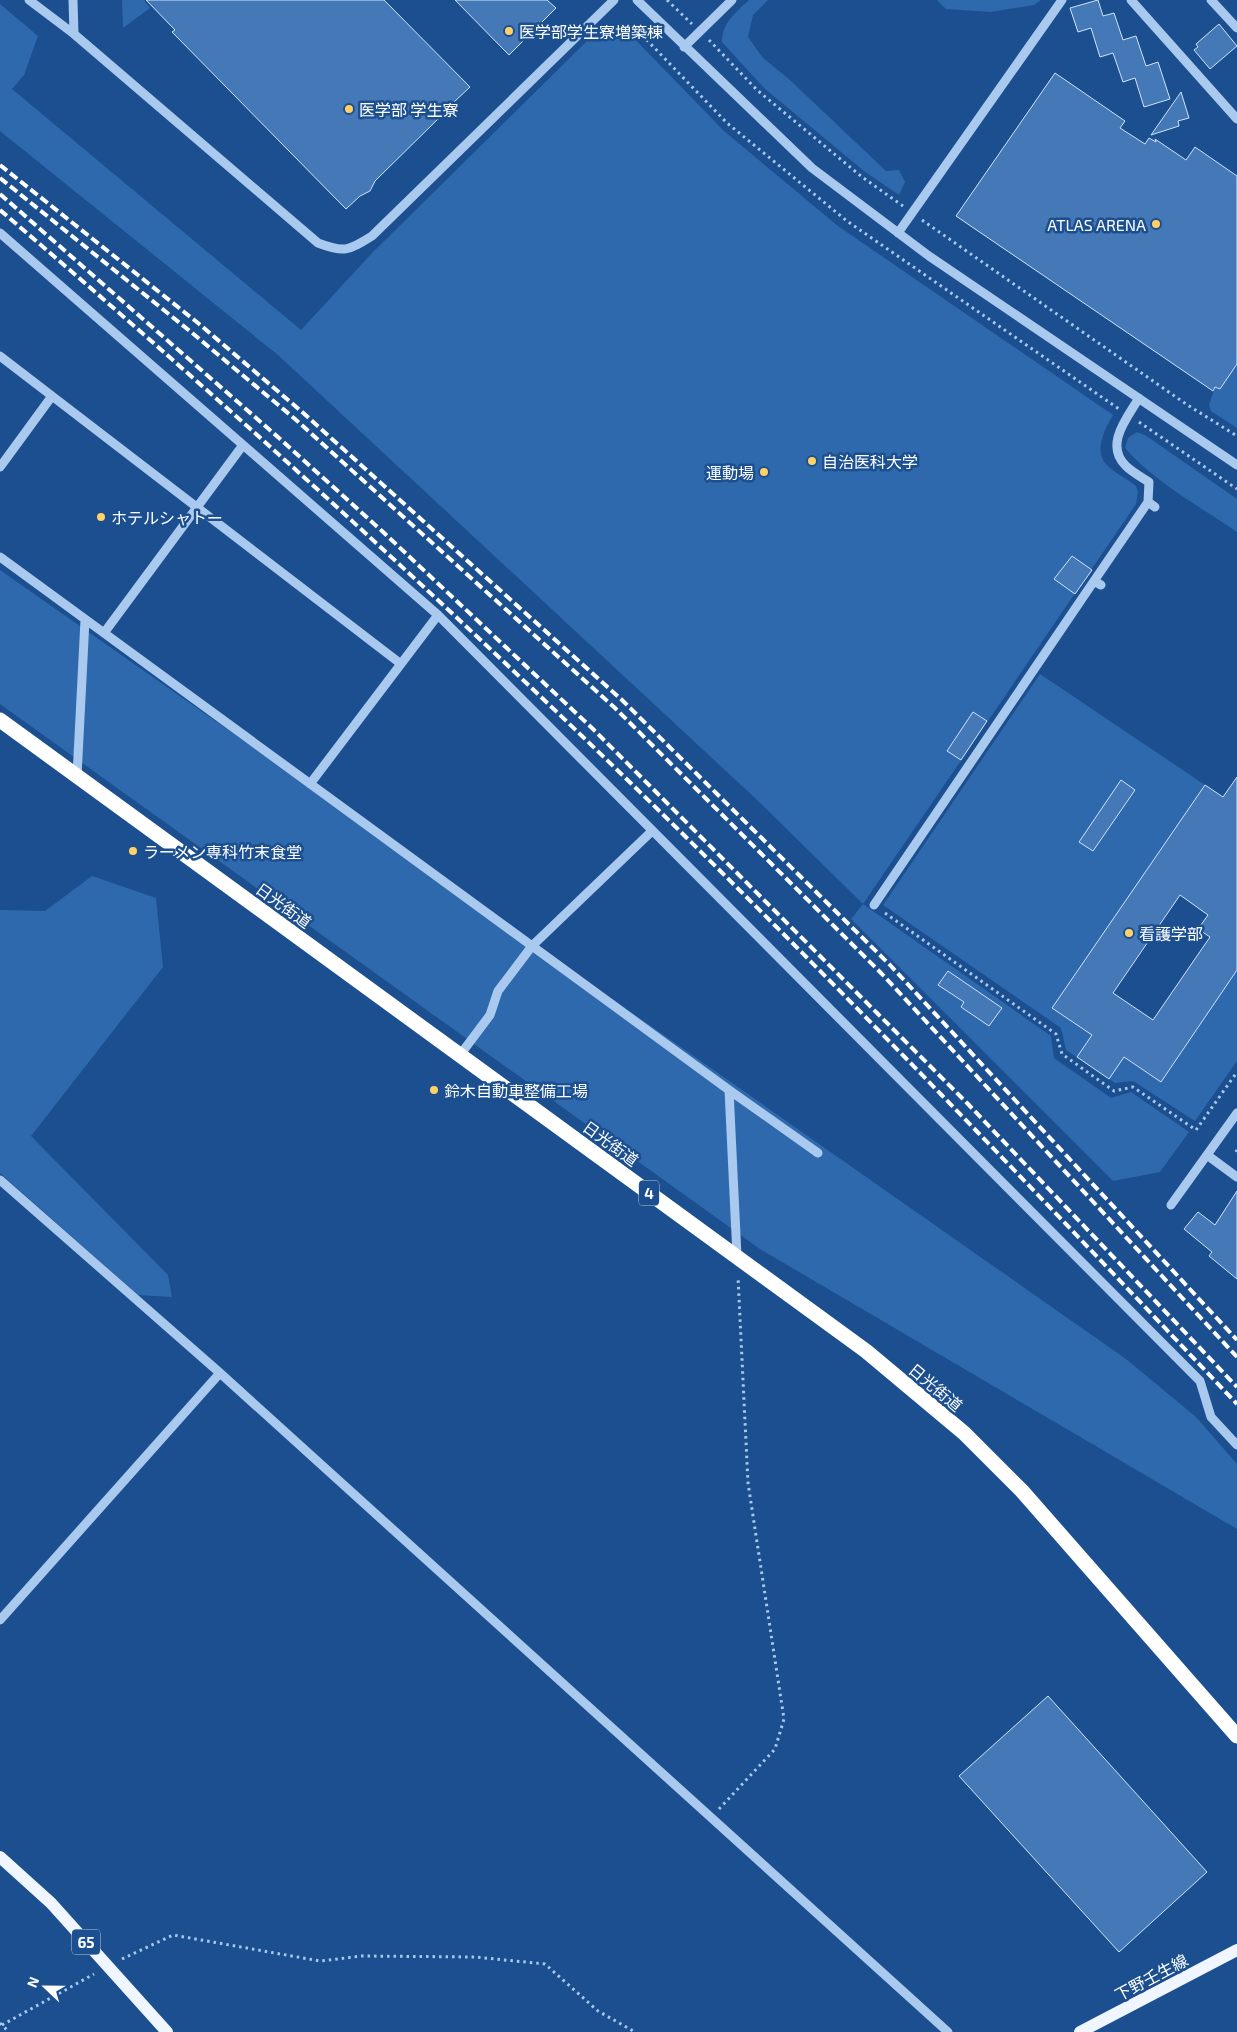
<svg xmlns="http://www.w3.org/2000/svg" width="1237" height="2032" viewBox="0 0 1237 2032" font-family="'Exo 2','Noto Sans JP',sans-serif">
<rect width="100%" height="100%" fill="#1b4f8f"/>
<path fill="#2e69ad" d="M122 0H144L150 8 123 28Z
M749 0H768L753 15 748 37 763 58 790 80 886 171 899 170 905 182 899 195 864 171 764 88 722 42C722 23 735 13 749 0Z
M937 0H1041L1034 5 991 12 946 9Z
M0 4 38 36 24 75 12 89 301 330 372 253 589 39C599 32 610 25 624 28L724 131 838 226 1113 415C1106 427 1094 449 1105 463 1111 471 1128 479 1136 486L1138 492 1136 504 863 904 1051 1036 1054 1058 1111 1098 1131 1092 1189 1132 1160 1172 1113 1181 851 919 863 904 755 798 278 355 0 131Z
M1237 364V428L1211 411 1209 405 1215 387 1220 389Z
M1137 432 1145 435 1237 499V532C1202 508 1152 480 1125 448L1128 438Z
M0 570 1126 1359 1196 1417 1237 1464V1529L760 1249 0 704Z
M1040 674 1205 785 1053 1009 1087 1032 1106 1004 1127 1059 1161 1082 1237 970V1061L1195 1121 1133 1081 1115 1083 1066 1050 1061 1028 883 905Z
M92 876 156 898 163 967 31 1136 168 1275 172 1297 138 1295 0 1173V910L45 911Z"/>
<path fill="#4478b7" stroke="#cfe3fa" fill-rule="evenodd" d="M146 0H384L470 87 453 103 449 114 438 119 375 181 370 191 360 196 346 209 172 32 175 30Z
M455 0H547L556 8 509 55Z
M1098 0 1103 16 1114 13 1123 40 1136 36 1146 66 1158 62 1170 99 1144 107 1135 78 1123 82 1113 53 1100 57 1091 28 1078 32 1070 8Z
M1219 24 1237 46 1210 69 1194 50 1198 47 1196 44Z
M1055 73 1125 121 1120 128 1145 144 1149 138 1156 142 1155 139 1186 160 1195 147 1237 176V364L1220 389 1215 387 1213 391 956 216Z
M1181 92 1189 118 1178 121 1179 126 1151 135Z
M1072 556 1092 570 1075 594 1054 579Z
M973 712 987 721 961 760 947 751Z
M1237 777V970L1161 1082 1124 1057 1109 1079 1077 1057 1092 1035 1052 1008 1205 785 1223 797ZM1180 895 1208 915 1198 929 1210 937 1153 1020 1113 993Z
M1121 780 1135 790 1093 851 1079 842Z
M948 971 1002 1008 989 1026 961 1007 964 1002 938 985Z
M1237 1191V1279L1209 1256 1212 1252 1184 1229 1198 1212 1215 1225Z
M1048 1696 1207 1872 1119 1952 959 1776Z"/>
<g fill="none" stroke-linecap="round" stroke-linejoin="round">
<path stroke="#a9c9ee" stroke-width="3" stroke-dasharray="2.5 4" stroke-linecap="butt" d="M667 0 692 24
M642 35 727 123 847 221 1119 409
M709 40 757 90 862 177 903 206
M922 220 1186 404 1237 436
M1139 422 1237 489
M885 913 1056 1034 1062 1054 1114 1091 1133 1087 1196 1130 1237 1072
M1236 1152 1237 1150
M719 1809 775 1749 784 1719 748 1483 738 1277
M122 1959 173 1935 320 1961 362 1956 475 1957 545 1964 598 2011 635 2032
M0 2023 9 2032
M2 2025 94 1974"/>
<path stroke="#a9c9ee" stroke-width="9" d="M29 0 74 34 318 243C344 253 348 251 372 236L614 0
M73 0 74 34
M637 0 812 168 929 256 1237 465
M1131 0 1237 119
M1211 0 1237 28
M684 47 732 0
M0 233 438 615 1200 1381 1211 1417 1237 1445
M898 233 1062 0
M0 356 52 396
M1139 398C1127 418 1104 445 1126 466 1132 472 1141 477 1149 482L1148 502 1155 507
M0 467 52 396 401 664
M0 557 729 1090 737 1256
M1101 585 1094 581 1148 502
M104 633 243 445
M77 776 85 620
M310 784 438 615
M874 905 1094 581
M460 1055 490 1015 498 991 532 946 652 831
M729 1090 818 1153
M1207 1155 1237 1177
M0 1180 220 1373 948 2032
M1171 1205 1237 1113
M0 1620 220 1373"/>
<path stroke="#f0f6ff" stroke-width="12" d="M0 1857 51 1903 167 2032
M1080 2032 1237 1950"/>
<path stroke="#fff" stroke-width="15" d="M0 720 866 1351 964 1433 1022 1491 1237 1736"/>
<path stroke="#fff" stroke-width="4" stroke-dasharray="9 4" stroke-linecap="butt" d="M0 165 198 323 301 411 622 700 890 965 1237 1340
M0 178 191 332 295 419 615 708 882 974 1237 1357
M0 194 279 438 382 531 593 729 968 1104 1237 1387
M0 210C199 380 394 556 583 737 808 953 1023 1178 1237 1404"/>
</g>
<g fill="#ffd166" stroke="#1b4f8f" stroke-width="2">
<circle cx="509" cy="31" r="5"/>
<circle cx="349" cy="109" r="5"/>
<circle cx="1156" cy="224" r="5"/>
<circle cx="812" cy="461" r="5"/>
<circle cx="764" cy="472" r="5"/>
<circle cx="101" cy="517" r="5"/>
<circle cx="133" cy="851" r="5"/>
<circle cx="1129" cy="933" r="5"/>
<circle cx="434" cy="1090" r="5"/>
</g>
<g text-anchor="middle" dominant-baseline="central" stroke-width="5" stroke-linejoin="round" paint-order="stroke">
<g fill="#1b4f8f" stroke="#bbcadd" stroke-width="1">
<rect x="639" y="1180.5" width="20" height="25" rx="4"/>
<rect x="72" y="1929.5" width="28" height="25" rx="4"/>
</g>
<g font-size="15" font-weight="bold" fill="#fff">
<text x="649" y="1193">4</text>
<text x="86" y="1942">65</text>
</g>
<g font-size="16" fill="#fff" stroke="#1b4f8f" text-anchor="start">
<text x="519" y="31">医学部学生寮増築棟</text>
<text x="359" y="109">医学部 学生寮</text>
<text x="1146" y="224" text-anchor="end">ATLAS ARENA</text>
<text x="822" y="461">自治医科大学</text>
<text x="754" y="472" text-anchor="end">運動場</text>
<text x="111" y="517">ホテルシャトー</text>
<text x="143" y="851">ラーメン専科竹末食堂</text>
<text x="1139" y="933">看護学部</text>
<text x="444" y="1090">鈴木自動車整備工場</text>
</g>
<g font-size="16" fill="#fff" stroke="#1b4f8f">
<text transform="translate(284 905) rotate(36)">日光街道</text>
<text transform="translate(611 1143) rotate(36)">日光街道</text>
<text transform="translate(936 1387) rotate(40)">日光街道</text>
<text transform="translate(1151 1977) rotate(-28)">下野壬生線</text>
</g>
</g>
<g transform="translate(45 1987) rotate(292)" stroke="#1b4f8f" stroke-width="4" paint-order="stroke">
<path d="M0-4L9 19L0 12L-9 19Z" fill="#ffffff"/>
<text y="-8" font-size="14" font-weight="bold" text-anchor="middle" fill="#ffffff">N</text>
</g>
</svg>
